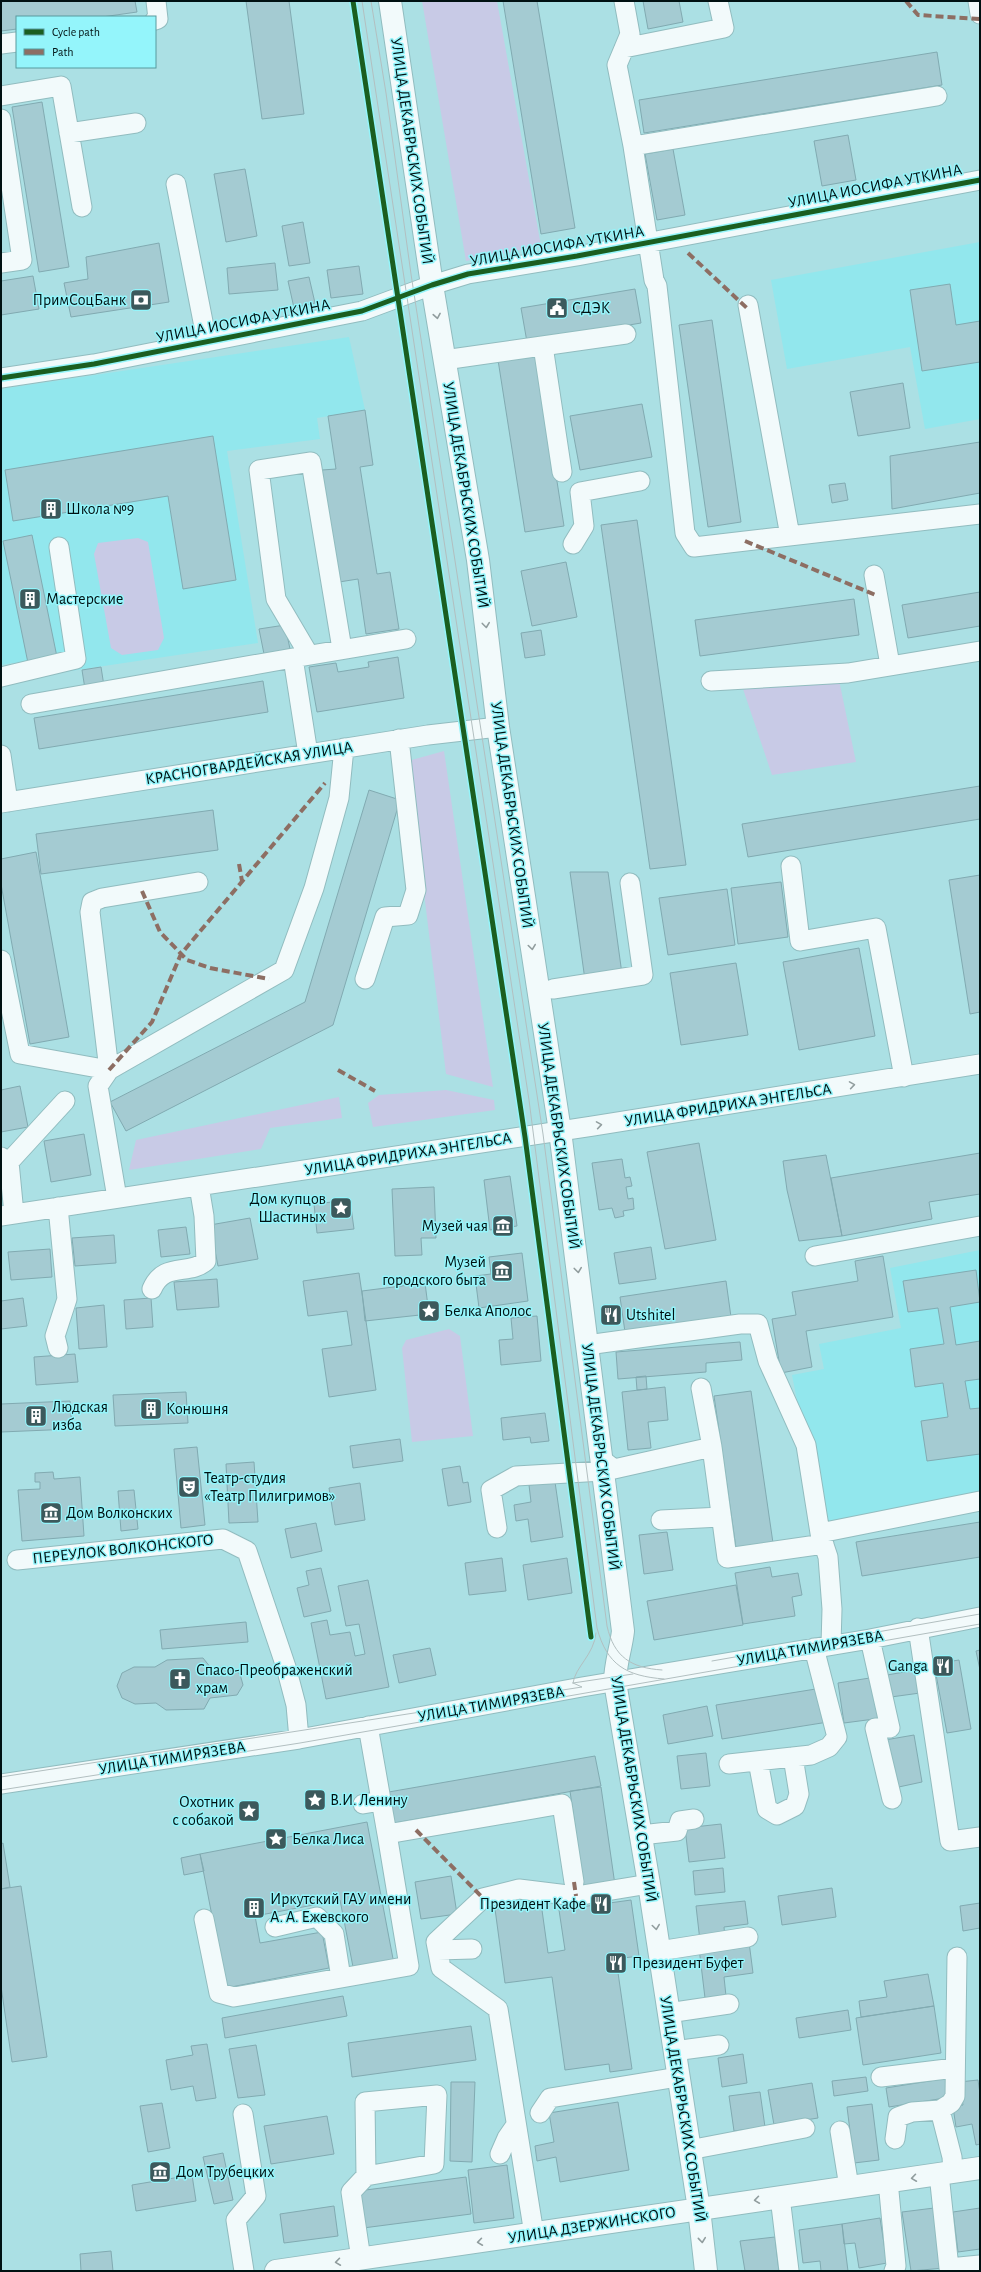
<svg xmlns="http://www.w3.org/2000/svg" width="981" height="2272" viewBox="0 0 981 2272" font-family="'Alegreya Sans',sans-serif">
<rect width="100%" height="100%" fill="#abe0e4"/>
<path fill="#92e7ed" d="M980 242V419L925 429 910 347 787 369 771 280Z
M349 337 365 410 317 418 320 439 227 451 258 643 17 679 13 663 1 665V389Z
M980 1250V1502L823 1533 792 1375 824 1369 819 1344 901 1328 890 1268Z"/>
<path fill="#c8cae6" d="M422 1H497L541 246 466 261Z
M138 538 148 542 164 638 158 650 122 655 111 648 94 554 98 543Z
M839 680 856 762 772 775 742 686Z
M444 751 493 1087 446 1074 408 761Z
M446 1090 494 1100 495 1110 373 1127 368 1103 379 1095Z
M339 1097 342 1118 270 1128 261 1149 129 1170 136 1140Z
M449 1329 460 1336 473 1436 412 1442 402 1348 406 1340Z"/>
<path fill="#a4cbd2" stroke="#81aab1" d="M1 1H135L137 12 102 17H17V29L1 31Z
M246 1H289L304 114 262 119Z
M503 1H537L575 228 541 234Z
M643 1H679L683 22 648 29Z
M937 52 942 85 644 133 639 100Z
M42 102 69 267 39 272 12 107Z
M848 135 856 180 822 186 814 141Z
M673 149 685 215 657 220 645 154Z
M245 169 257 236 226 242 214 174Z
M303 222 310 263 289 266 282 226Z
M159 243 169 302 71 317 64 283 88 279 86 257Z
M275 263 278 290 229 294 227 268Z
M359 266 363 294 331 298 327 270Z
M33 276 39 309 1 315V281Z
M309 277 315 303 294 308 288 281Z
M950 284 956 325 980 321V362L922 371 910 290Z
M635 289 641 323 527 342 521 308Z
M712 320 741 522 708 527 679 325Z
M537 354 564 526 525 532 498 360Z
M903 383 910 428 858 436 850 392Z
M642 404 652 457 580 470 570 416Z
M365 410 373 465 360 467 377 574 390 572 399 629 366 634 358 579 339 582 322 470 336 469 328 416Z
M213 436 236 580 183 589 168 496 13 521 5 470Z
M980 442V493L892 509 890 456Z
M845 483 848 500 832 503 829 485Z
M637 520 686 865 650 869 601 525Z
M32 535 57 657 28 663 3 541Z
M566 562 577 617 532 626 521 571Z
M980 592V626L908 638 902 605Z
M854 599 859 635 700 656 695 620Z
M285 625 290 649 264 654 259 629Z
M541 630 545 655 525 658 521 633Z
M398 657 404 698 317 712 309 667 336 663 338 672 369 667 368 662Z
M101 667 104 686 85 689 82 670Z
M263 681 268 712 39 749 34 718Z
M980 786V819L748 857 742 824Z
M369 790 400 800 333 1025 126 1131 110 1102 305 1002Z
M213 810 218 850 41 874 36 834Z
M36 852 69 1037 30 1044 1 884V859Z
M570 872H608L622 974 585 980Z
M980 875V1012L970 1014 949 880Z
M781 882 788 937 738 944 731 888Z
M727 889 735 945 668 955 659 898Z
M859 948 875 1036 799 1050 783 962Z
M736 963 748 1035 681 1045 670 973Z
M20 1086 28 1127 1 1132V1090Z
M84 1134 91 1175 51 1182 44 1141Z
M699 1143 716 1240 665 1249 647 1152Z
M980 1153V1194L929 1202 932 1219 842 1236 831 1178Z
M826 1155 842 1236 799 1241 787 1190 783 1161Z
M622 1159 625 1178 630 1177 632 1186 626 1187 628 1199 633 1198 634 1209 623 1211 624 1216 615 1218 612 1208 599 1210 592 1163Z
M510 1176 517 1226 490 1230 484 1180Z
M434 1187 436 1238H421L422 1255 395 1256 392 1189Z
M350 1200 354 1229 317 1233 314 1204Z
M250 1218 258 1259 218 1266 210 1225Z
M186 1227 190 1254 161 1257 158 1230Z
M114 1235 116 1263 75 1266 72 1238Z
M651 1247 656 1279 619 1284 614 1253Z
M50 1249 52 1277 11 1280 8 1252Z
M522 1253 528 1301 479 1308 475 1276 491 1274 489 1257Z
M883 1256 893 1317 806 1331 812 1367 781 1373 772 1319 796 1315 792 1292 858 1281 855 1261Z
M976 1270 980 1302 950 1307 956 1345 980 1341V1379L965 1381 970 1409 980 1408V1454L927 1461 921 1421 948 1417 943 1383 915 1387 910 1349 944 1344 938 1308 908 1312 903 1281Z
M359 1273 376 1390 329 1397 322 1349 352 1345 347 1311 308 1316 303 1281Z
M217 1279 219 1307 177 1310 174 1282Z
M726 1281 731 1317 625 1332 620 1297Z
M425 1283 429 1314 365 1321 362 1291Z
M23 1298 27 1326 1 1329V1301Z
M151 1298 153 1327 126 1329 124 1300Z
M104 1305 107 1347 79 1349 76 1308Z
M537 1316 541 1361 501 1365 499 1340 513 1339 511 1318Z
M740 1342 742 1360 706 1363V1372L618 1379 616 1352Z
M75 1354 78 1382 36 1385 34 1357Z
M646 1376 647 1389 637 1390 636 1377Z
M665 1387 668 1420 648 1422 651 1448 628 1450 622 1392Z
M751 1391 773 1543 736 1548 714 1396Z
M186 1392 188 1423 115 1426 113 1395Z
M70 1401 72 1429 1 1432V1404Z
M545 1413 549 1441 531 1443 530 1437 503 1440 501 1418Z
M400 1439 403 1461 353 1468 350 1446Z
M197 1447 205 1525 181 1528 174 1449Z
M254 1462 258 1522 229 1523 226 1464Z
M460 1466 463 1483 468 1482 471 1502 448 1506 442 1469Z
M53 1472 54 1479 80 1477 84 1536 22 1541 18 1490 40 1489V1482H35V1473Z
M555 1482 563 1537 531 1542 528 1519 516 1521 514 1505 531 1502 529 1485Z
M360 1483 365 1520 335 1525 329 1488Z
M134 1490 138 1529 121 1531 118 1491Z
M980 1522V1557L862 1576 856 1542Z
M316 1523 322 1551 291 1558 285 1529Z
M667 1532 673 1570 644 1574 639 1535Z
M502 1558 506 1591 469 1595 465 1563Z
M567 1558 572 1593 528 1600 523 1565Z
M770 1567 772 1577 798 1573 802 1595 792 1597 795 1616 743 1624 735 1573Z
M321 1568 331 1611 304 1617 297 1588 309 1585 306 1571Z
M368 1580 389 1687 326 1699 311 1623 327 1620 330 1635 350 1632 355 1656 365 1654 359 1624 346 1626 338 1586Z
M736 1585 743 1625 654 1640 647 1601Z
M246 1622 248 1642 162 1649 160 1630Z
M430 1648 436 1675 399 1683 393 1655Z
M980 1650V1670L976 1651Z
M203 1658 211 1668 231 1667 240 1674 243 1685 237 1695 210 1698 204 1709 166 1710 156 1703 135 1704 122 1698 117 1686 122 1673 134 1667H155L167 1660Z
M959 1660 971 1729 947 1733 934 1664Z
M916 1670 920 1693 891 1697 887 1675Z
M876 1677 882 1718 844 1723 838 1683Z
M822 1688 828 1722 722 1739 716 1705Z
M707 1706 713 1736 668 1744 663 1715Z
M914 1735 922 1782 894 1788 885 1740Z
M706 1753 710 1786 681 1789 677 1756Z
M595 1756 601 1786 389 1824 383 1793Z
M601 1787 615 1885 584 1889 570 1791Z
M367 1822 394 1964 354 1972 340 1900 255 1916 260 1943 322 1932 329 1968 226 1988 200 1854Z
M721 1824 725 1858 689 1862 685 1828Z
M3 1843 10 1887 1 1889V1844Z
M200 1854 204 1871 184 1875 181 1858Z
M723 1868 725 1892 695 1895 693 1871Z
M451 1876 457 1914 421 1919 415 1882Z
M21 1886 47 2057 12 2062 1 1986V1889Z
M832 1888 836 1917 782 1925 778 1896Z
M631 1900 639 1956 616 1959 632 2069 610 2072 609 2064 565 2070 552 1977 505 1983 495 1909 541 1903 548 1953 565 1950 559 1910Z
M745 1901 748 1924 724 1927 725 1938 700 1941 696 1906Z
M980 1903V1928L963 1931 960 1906Z
M749 1942 753 1973 724 1977 726 1996 705 1998 699 1948Z
M928 1974 934 2006 861 2017 859 2001 887 1997 884 1981Z
M343 1996 347 2016 225 2038 222 2018Z
M934 2006 941 2053 863 2065 856 2018Z
M848 2010 851 2030 799 2038 796 2018Z
M471 2026 476 2060 352 2077 348 2043Z
M207 2044 216 2098 196 2101 193 2086 171 2090 166 2060 193 2055 191 2046Z
M256 2045 265 2095 238 2098 229 2049Z
M743 2054 747 2083 722 2087 718 2058Z
M866 2077 868 2091 834 2096 832 2081Z
M948 2078 951 2097 889 2107 886 2088Z
M978 2080 980 2094V2144L976 2145 972 2124 956 2127 953 2107 963 2105 959 2082Z
M451 2082H475L472 2162 450 2161Z
M812 2083 818 2118 774 2125 768 2090Z
M760 2092 765 2127 734 2131 729 2096Z
M618 2102 629 2170 560 2182 556 2157 537 2161 535 2146 554 2142 549 2113Z
M162 2103 170 2148 148 2152 140 2106Z
M872 2104 879 2160 854 2163 847 2107Z
M327 2116 334 2154 271 2164 264 2126Z
M223 2153 233 2200 214 2204 203 2157Z
M507 2165 514 2218 474 2223 468 2170Z
M192 2175 196 2201 136 2211 132 2185Z
M466 2177 471 2214 363 2228 358 2191Z
M334 2206 338 2236 284 2243 280 2214Z
M934 2208 944 2268 911 2271 902 2212Z
M980 2208V2249L958 2252 953 2212Z
M880 2218 887 2263 859 2268 855 2243 844 2244 842 2224Z
M842 2224 848 2271H821L820 2261 803 2263 799 2230Z
M775 2237 779 2271H745L740 2241Z
M111 2251 113 2271H81L80 2254Z"/>
<g fill="none" stroke-linecap="round" stroke-linejoin="round">
<g stroke="#91bcbf" stroke-width="21">
<path id="minor" d="M624 1 630 34 617 65 633 146
M978 1 980 14
M155 20 158 19 156 1
M1 44 17 42
M624 48 724 28 718 1
M1 96 61 86 82 207
M937 96 633 146 654 280 657 286 685 533 694 547 980 514
M1 119 22 260 1 263
M69 133 136 123
M176 184 207 342
M748 305 790 536
M543 346 562 472
M444 360 626 334
M1 378 94 364 362 311 432 285 468 274 577 256 980 180
M573 544 584 526 580 492 640 481
M874 575 890 665
M309 655 276 599 259 470 311 462 342 649
M1 677 76 659 59 547
M711 681 848 673 980 651
M31 704 293 658
M308 754 293 658 406 639
M1 755 8 802
M1 803 428 735 498 727
M791 866 800 941 876 928 904 1077
M1 960 20 1054 109 1070 90 912 92 902 102 898 198 882
M365 979 385 917 408 915 416 890 399 739
M553 989 643 975 630 883
M1 1157 9 1162 14 1214
M9 1162 65 1101
M117 1198 98 1086 109 1070 284 970 314 888 339 798 344 748
M1 1216 593 1126 980 1064
M815 1256 980 1226
M152 1289C164 1261 189 1276 206 1261L204 1216 199 1186
M587 1345 740 1324H758L768 1361 806 1445 820 1533 828 1557 832 1609 831 1645
M58 1348 55 1336 67 1299 58 1207
M701 1388 712 1447 727 1558 824 1544
M601 1459 614 1469 712 1447
M661 1520 721 1517
M497 1528 491 1490 516 1476 603 1471
M820 1533 980 1501
M17 1560 223 1539 247 1551 286 1667 296 1705 299 1739
M918 1628 950 1841 980 1837
M870 1639 890 1728H875L892 1799
M368 1726 387 1834 562 1804 574 1882
M758 1761 767 1809 777 1815 795 1806 799 1794 793 1757
M729 1764 811 1755 829 1747 837 1737 814 1648
M1 1784 299 1739 582 1687 870 1639 980 1617
M363 1804 381 1801
M641 1835 677 1831 680 1821 694 1819
M204 1919 219 1993 234 1997 409 1966 387 1834
M275 1927 317 1917 334 1934 341 1978
M438 1950 472 1949
M659 1951 748 1937
M668 2013 729 2004
M674 2051 719 2045
M881 2077 955 2068
M540 2113 550 2098 678 2077
M243 2114 256 2196 236 2220 244 2271
M840 2131 849 2187
M895 2139 898 2117 912 2112 940 2110
M689 2150 805 2128
M500 2154 507 2138 516 2125
M953 2172 952 2157 940 2110 951 2103 955 2096 957 1957
M939 2174 949 2268 980 2265
M888 2181 896 2266 894 2271
M780 2197 789 2271
M534 2234 498 2009 441 1968 436 1942 483 1898 519 1889 576 1896 649 1884
M361 2259 351 2192 366 2176 434 2164 437 2095 365 2102 366 2176"/>
</g>
<g stroke="#91bcbf" stroke-width="24">
<path id="major" d="M390 1 432 285 478 560 498 727 560 1131 623 1631C621 1649 615 1664 615 1682L649 1884 699 2209 706 2271
M276 2271 980 2168"/>
</g>
<use href="#minor" stroke="#f2fafb" stroke-width="19"/>
<use href="#major" stroke="#f2fafb" stroke-width="22"/>
<path stroke="#b2bfc0" stroke-width="1" d="M362 1 529 1100 597 1628C607 1665 626 1676 664 1679
M371 1 386 93 411 274 543 1134 607 1626C614 1657 631 1668 662 1670
M712 1661 980 1614
M573 1683 633 1674
M573 1683C575 1667 594 1655 596 1633
M1 1777 582 1687 573 1683
M1 1790 300 1743 980 1624"/>
<path stroke="#8d6e63" stroke-width="4" stroke-dasharray="8 4" stroke-linecap="butt" d="M906 1 918 15 980 19
M688 253 749 310
M745 541 878 596
M239 864 242 881
M142 891 160 932 187 960 210 968 269 979
M109 1070 152 1022 181 954 325 783
M338 1070 375 1091
M416 1830 483 1898
M574 1882 576 1896"/>
<g stroke="#94f5fb" stroke-width="8">
<path id="cycleway" d="M353 1 525 1137 591 1637
M1 378 94 364 362 311 432 285 468 274 577 256 980 180"/>
</g>
<use href="#cycleway" stroke="#1b5e20" stroke-width="5"/>
</g>
<defs><path id="oneway-chevron" d="M-2-3.5L2.5 0L-2 3.5" fill="none" stroke-width="1.6" stroke-linecap="round" stroke-linejoin="round"/></defs>
<g stroke="#919d9e">
<use href="#oneway-chevron" transform="translate(437 316) rotate(80)"/>
<use href="#oneway-chevron" transform="translate(486 625) rotate(83)"/>
<use href="#oneway-chevron" transform="translate(532 947) rotate(82)"/>
<use href="#oneway-chevron" transform="translate(852 1085) rotate(-9)"/>
<use href="#oneway-chevron" transform="translate(599 1125) rotate(-9)"/>
<use href="#oneway-chevron" transform="translate(578 1270) rotate(83)"/>
<use href="#oneway-chevron" transform="translate(656 1927) rotate(82)"/>
<use href="#oneway-chevron" transform="translate(914 2178) rotate(172)"/>
<use href="#oneway-chevron" transform="translate(757 2200) rotate(172)"/>
<use href="#oneway-chevron" transform="translate(702 2240) rotate(84)"/>
<use href="#oneway-chevron" transform="translate(480 2242) rotate(172)"/>
<use href="#oneway-chevron" transform="translate(338 2262) rotate(172)"/>
</g>
<defs>
<g id="bank-square" transform="scale(1.15)"><rect x="-9" y="-9" width="18" height="18" rx="4" fill="#3c595c" stroke="#94f5fb"/><path d="M-6-4H6V4H-6ZM0-2.3a2.3 2.3 0 1 0 0 4.6a2.3 2.3 0 1 0 0-4.6Z" fill="#fff"/></g>
<g id="civic-square" transform="scale(1.15)"><rect x="-9" y="-9" width="18" height="18" rx="4" fill="#3c595c" stroke="#94f5fb"/><path d="M-.6-6.5H3V-4.5H.6V-3L4-1V1h2V6H-6V1h2V-1L-.6-3ZM-1.2 2.5V6h2.4V2.5Z" fill="#fff"/></g>
<g id="building-square" transform="scale(1.15)"><rect x="-9" y="-9" width="18" height="18" rx="4" fill="#3c595c" stroke="#94f5fb"/><path d="M-4-6H4V6H1V3H-1V6H-4ZM-2.5-4.3h1.7v1.8h-1.7ZM.8-4.3h1.7v1.8H.8ZM-2.5-1h1.7V.8h-1.7ZM.8-1h1.7V.8H.8Z" fill="#fff"/></g>
<g id="sight-square" transform="scale(1.15)"><rect x="-9" y="-9" width="18" height="18" rx="4" fill="#3c595c" stroke="#94f5fb"/><path d="M0-6L1.8-2.2L6-1.7L2.9 1.2L3.7 5.4L0 3.3L-3.7 5.4L-2.9 1.2L-6-1.7L-1.8-2.2Z" fill="#fff"/></g>
<g id="museum-square" transform="scale(1.15)"><rect x="-9" y="-9" width="18" height="18" rx="4" fill="#3c595c" stroke="#94f5fb"/><path d="M0-6L6-3V-2H-6V-3ZM-5-1h2V3h-2ZM-1-1h2V3h-2ZM3-1h2V3H3ZM-6 4H6V6H-6Z" fill="#fff"/></g>
<g id="restaurant-square" transform="scale(1.15)"><rect x="-9" y="-9" width="18" height="18" rx="4" fill="#3c595c" stroke="#94f5fb"/><path d="M-5-6h1v4h1v-4h1v4h1v-4h1v5L-1.5 .5V6h-2V.5L-5-1ZM5-6V6H3V1.5H1.5Q1.5-4 5-6Z" fill="#fff"/></g>
<g id="theatre-square" transform="scale(1.15)"><rect x="-9" y="-9" width="18" height="18" rx="4" fill="#3c595c" stroke="#94f5fb"/><path d="M-5-5.5Q0-4 5-5.5V0Q5 5 0 6Q-5 5-5 0ZM-3.3-2.5H-1v1.5H-3.3ZM1-2.5H3.3v1.5H1ZM-2.8 1Q0 5.5 2.8 1Z" fill="#fff"/></g>
<g id="church-square" transform="scale(1.15)"><rect x="-9" y="-9" width="18" height="18" rx="4" fill="#3c595c" stroke="#94f5fb"/><path d="M-1.2-6h2.4v3.5h3.3v2.4h-3.3V6h-2.4V-.1h-3.3v-2.4h3.3Z" fill="#fff"/></g>
</defs>
<g fill-rule="evenodd">
<use href="#bank-square" x="141" y="300"/>
<use href="#civic-square" x="557" y="308"/>
<use href="#building-square" x="51" y="509"/>
<use href="#building-square" x="30" y="599"/>
<use href="#sight-square" x="341" y="1208"/>
<use href="#museum-square" x="503" y="1226"/>
<use href="#museum-square" x="502" y="1271"/>
<use href="#sight-square" x="429" y="1311"/>
<use href="#restaurant-square" x="611" y="1315"/>
<use href="#building-square" x="151" y="1409"/>
<use href="#building-square" x="36" y="1416"/>
<use href="#theatre-square" x="189" y="1487"/>
<use href="#museum-square" x="51" y="1513"/>
<use href="#restaurant-square" x="943" y="1666"/>
<use href="#church-square" x="180" y="1679"/>
<use href="#sight-square" x="315" y="1800"/>
<use href="#sight-square" x="249" y="1811"/>
<use href="#sight-square" x="276" y="1839"/>
<use href="#restaurant-square" x="601" y="1904"/>
<use href="#building-square" x="254" y="1908"/>
<use href="#restaurant-square" x="616" y="1963"/>
<use href="#museum-square" x="160" y="2172"/>
</g>
<g text-anchor="middle" dominant-baseline="central" stroke-width="3" stroke-linejoin="round" paint-order="stroke">
<g font-size="16" fill="#001112" stroke="#94f5fb">
<text transform="translate(412 151) rotate(82)">УЛИЦА ДЕКАБРЬСКИХ СОБЫТИЙ</text>
<text transform="translate(875 186) rotate(-11)">УЛИЦА ИОСИФА УТКИНА</text>
<text transform="translate(557 246) rotate(-10)">УЛИЦА ИОСИФА УТКИНА</text>
<text transform="translate(243 321) rotate(-11)">УЛИЦА ИОСИФА УТКИНА</text>
<text transform="translate(466 495) rotate(81)">УЛИЦА ДЕКАБРЬСКИХ СОБЫТИЙ</text>
<text transform="translate(249 763) rotate(-9)">КРАСНОГВАРДЕЙСКАЯ УЛИЦА</text>
<text transform="translate(512 815) rotate(82)">УЛИЦА ДЕКАБРЬСКИХ СОБЫТИЙ</text>
<text transform="translate(728 1105) rotate(-9)">УЛИЦА ФРИДРИХА ЭНГЕЛЬСА</text>
<text transform="translate(559 1136) rotate(82)">УЛИЦА ДЕКАБРЬСКИХ СОБЫТИЙ</text>
<text transform="translate(408 1154) rotate(-9)">УЛИЦА ФРИДРИХА ЭНГЕЛЬСА</text>
<text transform="translate(601 1457) rotate(83)">УЛИЦА ДЕКАБРЬСКИХ СОБЫТИЙ</text>
<text transform="translate(123 1549) rotate(-6)">ПЕРЕУЛОК ВОЛКОНСКОГО</text>
<text transform="translate(810 1648) rotate(-10)">УЛИЦА ТИМИРЯЗЕВА</text>
<text transform="translate(491 1704) rotate(-10)">УЛИЦА ТИМИРЯЗЕВА</text>
<text transform="translate(172 1758) rotate(-9)">УЛИЦА ТИМИРЯЗЕВА</text>
<text transform="translate(634 1789) rotate(81)">УЛИЦА ДЕКАБРЬСКИХ СОБЫТИЙ</text>
<text transform="translate(683 2109) rotate(81)">УЛИЦА ДЕКАБРЬСКИХ СОБЫТИЙ</text>
<text transform="translate(592 2225) rotate(-9)">УЛИЦА ДЗЕРЖИНСКОГО</text>
</g>
<g font-size="16" fill="#001112" stroke="#94f5fb" text-anchor="start">
<text x="126" y="300" text-anchor="end">ПримСоцБанк</text>
<text x="572" y="308">СДЭК</text>
<text x="66" y="509">Школа №9</text>
<text x="46" y="599">Мастерские</text>
<text x="326" y="1199" text-anchor="end">Дом купцов<tspan x="326" dy="18">Шастиных</tspan></text>
<text x="488" y="1226" text-anchor="end">Музей чая</text>
<text x="486" y="1262" text-anchor="end">Музей<tspan x="486" dy="18">городского быта</tspan></text>
<text x="444" y="1311">Белка Аполос</text>
<text x="626" y="1315">Utshitel</text>
<text x="52" y="1407">Людская<tspan x="52" dy="18">изба</tspan></text>
<text x="166" y="1409">Конюшня</text>
<text x="204" y="1478">Театр-студия<tspan x="204" dy="18">«Театр Пилигримов»</tspan></text>
<text x="66" y="1513">Дом Волконских</text>
<text x="928" y="1666" text-anchor="end">Ganga</text>
<text x="196" y="1670">Спасо-Преображенский<tspan x="196" dy="18">храм</tspan></text>
<text x="330" y="1800">В.И. Ленину</text>
<text x="234" y="1802" text-anchor="end">Охотник<tspan x="234" dy="18">с собакой</tspan></text>
<text x="292" y="1839">Белка Лиса</text>
<text x="270" y="1899">Иркутский ГАУ имени<tspan x="270" dy="18">А. А. Ежевского</tspan></text>
<text x="586" y="1904" text-anchor="end">Президент Кафе</text>
<text x="632" y="1963">Президент Буфет</text>
<text x="176" y="2172">Дом Трубецких</text>
</g>
</g>
<rect width="981" height="2272" fill="none" stroke="#001112" stroke-width="4"/>
<rect x="16" y="16" width="140" height="52" fill="#94f5fb" stroke="#599a9e"/>
<rect x="24" y="29" width="20" height="6" fill="#1b5e20" stroke="#599a9e"/>
<text x="52" y="36" font-size="12" fill="#001112">Cycle path</text>
<rect x="24" y="49" width="20" height="6" fill="#8d6e63" stroke="#599a9e"/>
<text x="52" y="56" font-size="12" fill="#001112">Path</text>
</svg>
